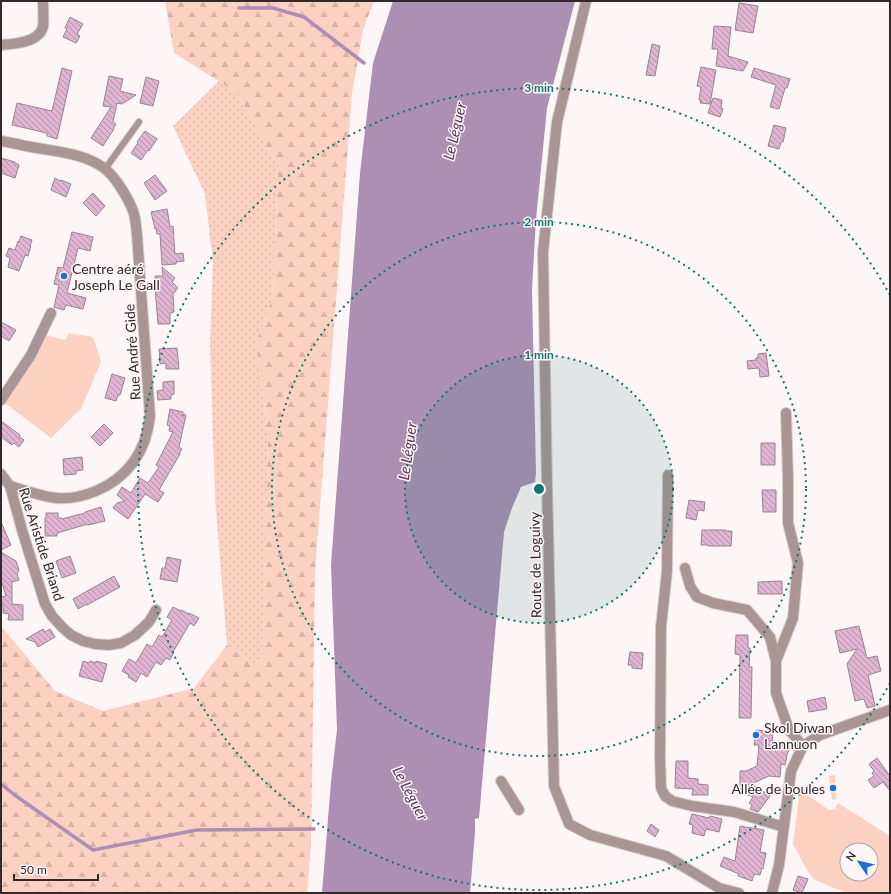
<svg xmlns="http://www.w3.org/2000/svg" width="891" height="894" viewBox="0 0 891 894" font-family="Lato,sans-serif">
<defs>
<pattern id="grass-dots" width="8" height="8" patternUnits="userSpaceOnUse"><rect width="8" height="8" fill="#fdd1c1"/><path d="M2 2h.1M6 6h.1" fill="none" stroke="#d9b3a6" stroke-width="1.8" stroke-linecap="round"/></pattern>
<pattern id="forest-firs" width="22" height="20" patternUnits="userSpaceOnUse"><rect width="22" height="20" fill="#fdd1c1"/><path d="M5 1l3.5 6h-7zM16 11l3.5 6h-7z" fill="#d9b3a6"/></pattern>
<pattern id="building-back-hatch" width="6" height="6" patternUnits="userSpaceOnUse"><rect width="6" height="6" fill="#dfb4d0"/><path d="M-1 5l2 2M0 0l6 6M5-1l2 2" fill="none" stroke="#b592a9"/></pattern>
</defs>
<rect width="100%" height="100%" fill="#fef5f7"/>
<path fill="url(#grass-dots)" d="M219 81 236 92 278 166 273 297 256 342 268 434 265 597 261 668 227 645 215 497 210 344 213 262 205 194 173 126Z"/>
<path fill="url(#forest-firs)" d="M165 1H374L363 30 352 93 315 571 311 846 307 893H1V626L55 691 103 711 194 688 227 645 261 667 265 597 268 434 256 342 273 297 278 166 236 92 174 53Z"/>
<path fill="#fdd1c1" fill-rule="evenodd" d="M69 333 93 337 101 361 81 409 70 419 51 438 1 400 41 334 66 340Z
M835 775 836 799 832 800 829 776Z
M800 790 829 810 835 809 838 803 890 836V893H846L815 880 808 872 793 844ZM847 850H871V874H847Z"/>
<path fill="#ac8fb3" d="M393 1H575L547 108 536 219 532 289 536 473 535 482 521 487 512 508 504 532 479 818 475 819V832L470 893H322L331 782 337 730 331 565 360 173 373 63Z"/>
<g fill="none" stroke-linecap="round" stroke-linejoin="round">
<path stroke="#ac8fb3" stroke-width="3.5" d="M239 8H273L304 17 364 63
M1 784 16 796 93 850 197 830 314 829"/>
</g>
<path fill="url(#building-back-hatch)" stroke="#94858f" d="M739 3 758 6 753 33 735 30Z
M70 17 83 24 77 34 80 36 76 43 63 37 67 29 65 28Z
M714 26 731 27 728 56 748 62 743 71 716 66 718 49H712Z
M652 44 660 46 655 76 646 75Z
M701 67 716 70 710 104 700 103 701 100H699L701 87 697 86Z
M62 68 72 71 57 139 47 136V133L12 125 17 103 52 111Z
M754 68 790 79 787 88H785L779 109 770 107 776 85 751 77Z
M109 76 123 79 120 91 136 95 122 104 117 103 113 122 116 124 113 129H114L103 146 91 138 111 107 103 106Z
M146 77 159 81 153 106 140 103Z
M713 98 722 100 721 108 723 109 720 117 708 113Z
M774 125 786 128 783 142H781L779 149 768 146Z
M145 131 157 139 149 151 148 150 141 160 131 153 138 143 137 142Z
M1 158 15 162V163L19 165 15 178 1 173Z
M155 175 167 191 155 200 144 183Z
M55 178 60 181 61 180 71 184 66 197 51 190Z
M93 193 105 206 96 216 83 203Z
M167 209 170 227 173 226 175 254 183 253 184 261 176 262V264L162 265 160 234H157L156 228 155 229 151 212Z
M72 232 93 237 90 251 78 248 67 293 86 298 83 309 66 305 64 310 54 307 59 285 54 284 58 267 63 268Z
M21 236 32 240 30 246H31L28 256 25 255 19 271 8 267 10 258 6 256 9 248 15 250 18 241 19 242Z
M162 267 175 278 172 282 178 288 173 294 174 312 170 313V324H158L155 287H156L155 276H163Z
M1 322 16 330 9 341 1 336Z
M177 348 179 369H166V363L160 364 159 349Z
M766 353 769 376 760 377 759 368 748 369 747 361 756 360V358H758V354Z
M112 374 125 378 120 395H118L116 401 105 398Z
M174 381V394L171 395V399L158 400 157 391 163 390V382Z
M170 409 183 412V416L184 414 186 415 179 447 182 449 179 454H180L159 490 164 493 158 502 145 494 128 519 113 508 117 503 125 501 117 495 122 487 131 493 140 478 148 483 159 467 156 465 173 432 169 431 170 426 167 425Z
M1 421 20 435 19 437 24 440 19 447 14 443 12 445 1 437Z
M104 424 113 433 100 446 91 437Z
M761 443H775V465H761Z
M82 457 83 470 76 471V474L64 475 63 459Z
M762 490H776V512H763Z
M689 500 705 502 704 511 698 510 696 520 686 518Z
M101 507 105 521 88 525V524L57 533V536H45V518H46V513H58V518H62V519L85 513V512Z
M1 522 11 545 1 550Z
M702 530H726V531H732L731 546H708V545H701Z
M1 552 16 561 19 570 17 574 19 580 12 582V604L23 605V620H8L9 614 3 613V605H2L1 597 6 596 1 580Z
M70 556 76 573 62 578 56 561Z
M167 557 181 560 177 582 160 579 162 568H165Z
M114 576 120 587 87 605H85L78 609 73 599Z
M782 581V594H758V582Z
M173 607 181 611V610L189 614V613L199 618 194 626 190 623 173 652H174L170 660 166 658 161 665 156 662 147 677 141 673 136 682 128 677 129 675 122 671 129 659 136 663 147 644 152 647 159 635 162 637 172 620 167 617Z
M859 626 867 658 877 656 881 671 868 675 875 706 867 708 864 699 855 701 847 664 857 649 840 653 835 631Z
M43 629 45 632 50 629 55 637 38 647 35 642 26 639Z
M736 635H748V648H750L749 667H752L751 718H739L740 655 735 654Z
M630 652 643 653 642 669 632 668V665H628Z
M83 661 89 663 90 661 96 663V661L107 664 102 682 79 676Z
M825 697 827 709 809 712 807 701Z
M756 730 773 732 772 742 790 747 787 755 785 765 781 764 780 777 769 776 751 784 770 796 758 812 750 809 752 805 749 803 753 797 740 792V771H746L757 766 759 745H754Z
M877 758 890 776V791L883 782 874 788 868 780 874 776 872 773 874 771 869 764Z
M676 761H688V778L698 779V784L708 785V795H692L693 789 675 788Z
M692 814 709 818 710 816 722 819 719 832 706 829 704 836 692 833 693 825 689 824Z
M651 824 659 830 655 837 647 831Z
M740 826 764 830 760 852 766 853 763 869 762 868 760 875 754 874 752 881 738 876 739 874 720 866 724 857 735 861Z
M798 876 808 879 802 893 793 890Z"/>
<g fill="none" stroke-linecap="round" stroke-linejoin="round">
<g stroke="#d9d0d2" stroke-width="8">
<path id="lane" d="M105 169 139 122"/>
</g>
<g stroke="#d9d0d2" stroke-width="12">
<path id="street" d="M586 1 557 122 543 252 547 486 554 786 569 824 590 835 666 856 719 888 739 893
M1 45C14 44 38 43 43 27 44 21 43 8 43 1
M1 141C13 143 25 146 37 148 59 152 85 154 104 168 116 177 130 201 134 214 136 221 136 228 137 235L150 416C146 452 129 477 96 491 84 496 70 499 57 498 41 497 25 490 10 486
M1 400 31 355 51 313
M786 413 788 478V523L798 563 793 618 776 661V693L789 730 803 746
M1 474 10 486 22 530 45 604 52 616 63 628 71 635 83 641 95 644 109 645 121 643 135 635 149 622 156 610
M668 475 667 571 661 627 660 758 661 788 665 796 672 801 692 806 734 812 784 827
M685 568 690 586 697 597 713 603 747 610 770 637 776 661
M501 781 519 810
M772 893 779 865 791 771 803 746 820 735 890 710"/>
</g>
<use href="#lane" stroke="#ab9594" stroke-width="6"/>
<use href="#street" stroke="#ab9594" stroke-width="10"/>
</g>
<circle cx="539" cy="489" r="134" fill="#0f766e" fill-opacity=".12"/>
<g fill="none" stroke="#0f766e" stroke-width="2" stroke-dasharray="2 4">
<circle cx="539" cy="489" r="134"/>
<circle cx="539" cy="489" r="267"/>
<path d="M890 683A401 401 0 1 1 890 295"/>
</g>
<g fill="#226bd6" stroke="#fef5f7" stroke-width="1.5">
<circle cx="64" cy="276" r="4"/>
<circle cx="756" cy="735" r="4"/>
<circle cx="833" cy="788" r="4"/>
</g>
<g text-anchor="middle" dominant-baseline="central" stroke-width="3" stroke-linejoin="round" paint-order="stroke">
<g font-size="14" fill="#31292b" stroke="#fef5f7" text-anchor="start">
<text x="72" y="268">Centre aéré<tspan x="72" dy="16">Joseph Le Gall</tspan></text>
<text x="764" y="727">Skol Diwan<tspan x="764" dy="16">Lannuon</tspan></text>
<text x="825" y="788" text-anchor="end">Allée de boules</text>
</g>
<g font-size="14" fill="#31292b" stroke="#fef5f7">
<text transform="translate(132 352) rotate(-94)">Rue André Gide</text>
<text transform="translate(42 544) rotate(72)">Rue Aristide Briand</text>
<text transform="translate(535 565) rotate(-91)">Route de Loguivy</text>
</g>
<g font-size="15" font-style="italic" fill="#5a3363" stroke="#fef5f7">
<text transform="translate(454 131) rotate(-77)">Le Léguer</text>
<text transform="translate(407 451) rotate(-82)">Le Léguer</text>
<text transform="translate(411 793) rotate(62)">Le Léguer</text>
</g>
</g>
<circle cx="539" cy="489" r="6" fill="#0f766e" stroke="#fef5f7" stroke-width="2"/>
<g font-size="12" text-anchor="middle" font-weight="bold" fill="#0f766e" stroke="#fef5f7" stroke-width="3" stroke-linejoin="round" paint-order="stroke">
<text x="539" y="92">3 min</text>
<text x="539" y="226">2 min</text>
<text x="539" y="359">1 min</text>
</g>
<rect width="891" height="894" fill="none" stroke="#31292b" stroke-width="4"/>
<g transform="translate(859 862) rotate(304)"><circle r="19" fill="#fef5f7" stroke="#aca3a5"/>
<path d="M0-3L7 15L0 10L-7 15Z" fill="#226bd6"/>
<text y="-6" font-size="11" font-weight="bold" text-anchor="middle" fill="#31292b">N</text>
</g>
<path d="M14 874v6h84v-6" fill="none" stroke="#31292b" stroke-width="2"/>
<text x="20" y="874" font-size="12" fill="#31292b" stroke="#fef5f7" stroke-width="3" paint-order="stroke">50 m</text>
</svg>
